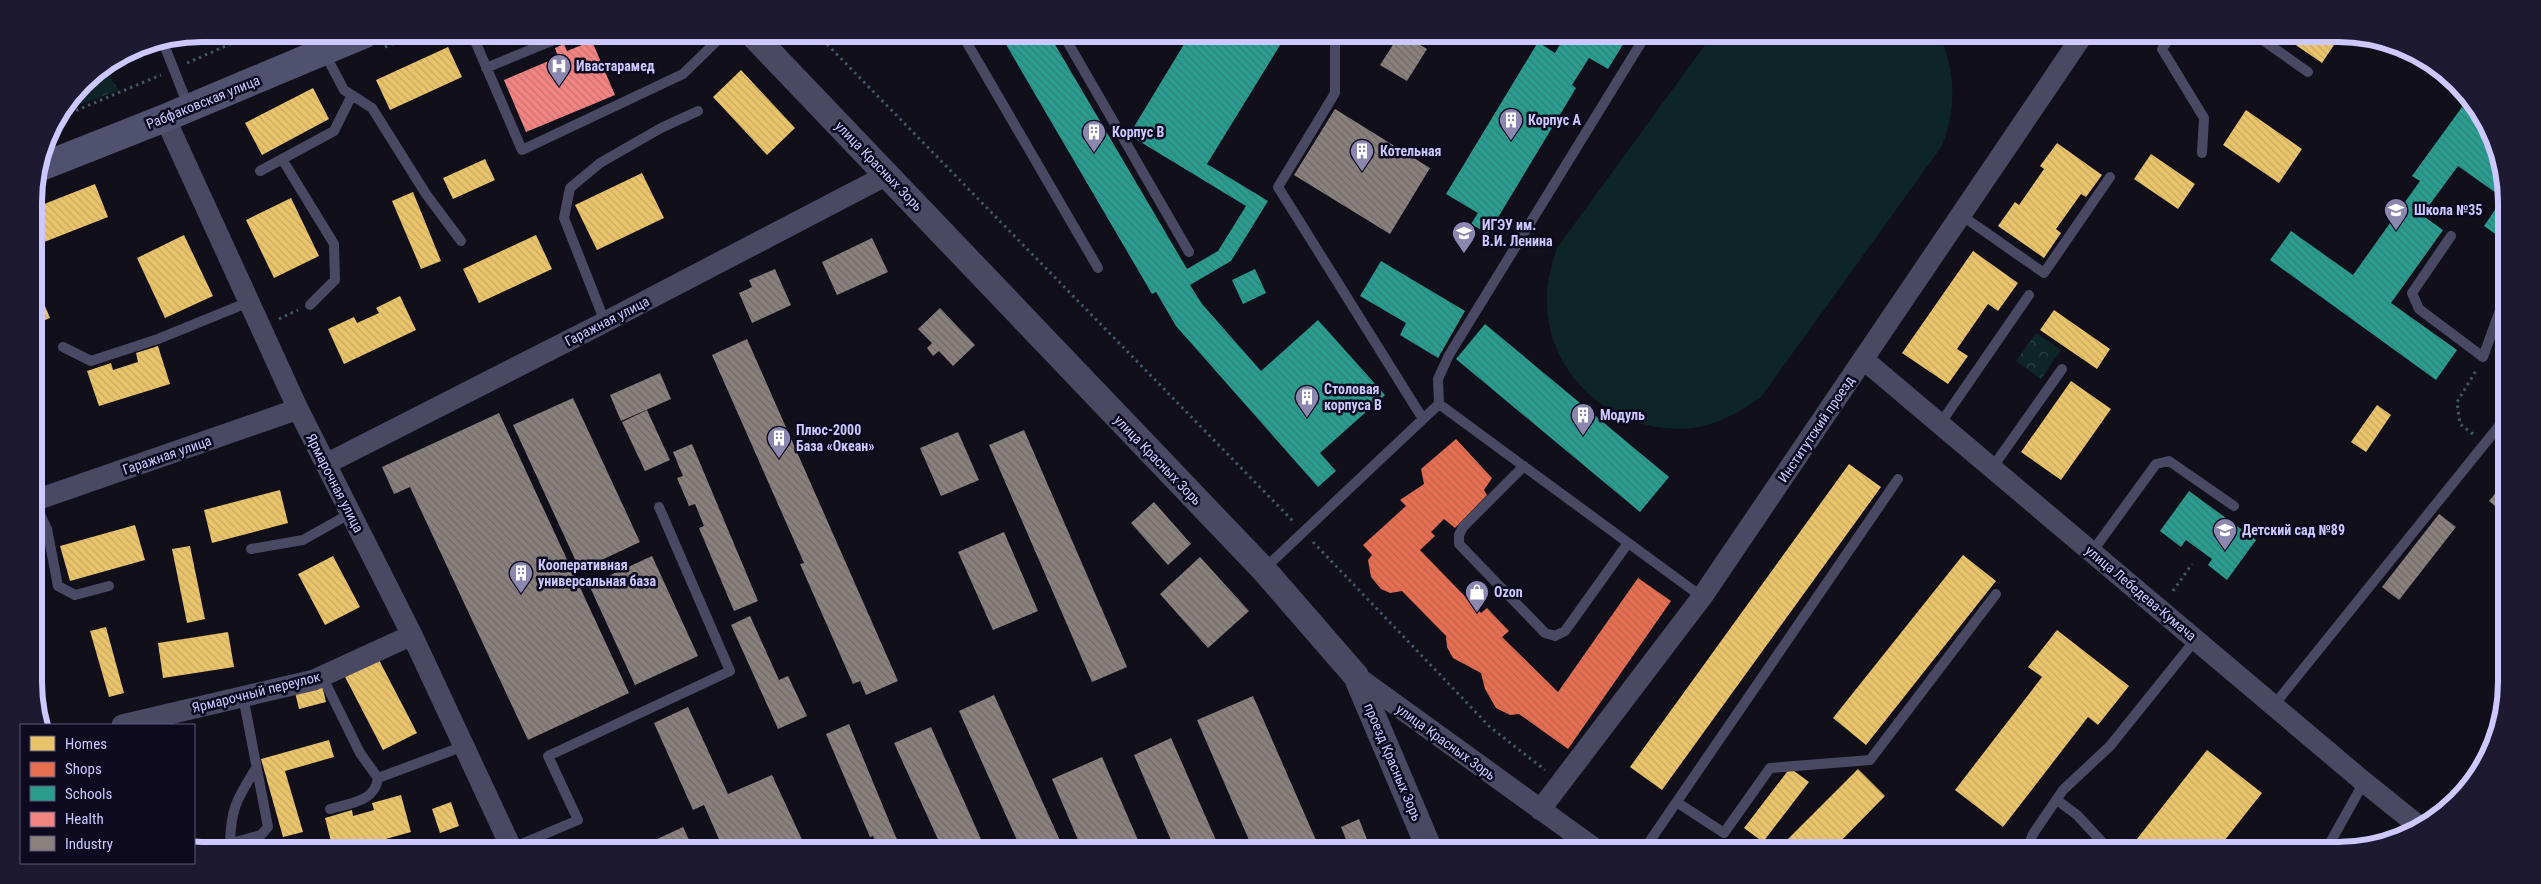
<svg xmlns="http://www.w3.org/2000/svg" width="2541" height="884" viewBox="0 0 2541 884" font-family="'Roboto Condensed',sans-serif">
<defs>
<pattern id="forest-crowns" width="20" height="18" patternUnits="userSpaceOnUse" patternTransform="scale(1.25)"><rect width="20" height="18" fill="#0d2526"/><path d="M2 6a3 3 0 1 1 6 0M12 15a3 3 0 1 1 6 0" fill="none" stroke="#2f4347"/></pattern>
<pattern id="homes-back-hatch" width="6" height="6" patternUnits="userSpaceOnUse" patternTransform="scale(1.25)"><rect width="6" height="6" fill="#e9c46a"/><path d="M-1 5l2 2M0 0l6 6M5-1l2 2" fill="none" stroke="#c7a964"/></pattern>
<pattern id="shops-back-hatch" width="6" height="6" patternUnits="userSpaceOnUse" patternTransform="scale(1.25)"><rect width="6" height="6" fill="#e76f51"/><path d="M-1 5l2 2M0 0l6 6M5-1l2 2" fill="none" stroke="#bd6250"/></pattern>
<pattern id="schools-back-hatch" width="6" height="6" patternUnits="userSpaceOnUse" patternTransform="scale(1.25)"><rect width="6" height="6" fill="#2a9d8f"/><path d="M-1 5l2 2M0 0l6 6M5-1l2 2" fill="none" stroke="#30807b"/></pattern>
<pattern id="health-back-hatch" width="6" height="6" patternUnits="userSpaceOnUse" patternTransform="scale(1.25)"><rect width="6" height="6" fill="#f28482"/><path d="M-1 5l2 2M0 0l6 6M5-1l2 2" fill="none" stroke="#c57274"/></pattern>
<pattern id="industry-back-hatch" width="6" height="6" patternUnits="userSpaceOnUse" patternTransform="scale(1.25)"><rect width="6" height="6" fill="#8a817c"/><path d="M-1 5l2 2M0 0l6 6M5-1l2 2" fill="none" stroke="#6f696b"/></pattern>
</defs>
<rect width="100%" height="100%" fill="#100f1a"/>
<path fill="url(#forest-crowns)" d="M104 69 119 90 63 111 83 83Z
M2036 333 2061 350 2041 379 2016 361Z"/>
<path fill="#0d2526" d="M1710 38H1941C1956 76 1956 108 1942 146L1761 397C1740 412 1718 425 1692 428 1614 436 1545 375 1547 297 1547 280 1552 264 1557 248Z"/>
<path fill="url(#homes-back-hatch)" d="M661 35H677L669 43Z
M2287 39H2338L2322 63Z
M448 47 462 77 390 110 376 80Z
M741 70 795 128 767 155 713 97Z
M313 88 329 119 262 155 245 123Z
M2246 110 2302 149 2279 183 2223 145Z
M2057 143 2102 175 2086 197 2081 194 2056 229 2061 233 2044 258 1998 226 2015 202 2019 205 2044 169 2040 166Z
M2151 154 2195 184 2178 209 2134 179Z
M485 159 495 180 453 199 443 178Z
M642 173 664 218 597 250 575 205Z
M95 184 108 217 34 246V208Z
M413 192 441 261 421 269 392 201Z
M291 198 319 256 274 278 246 220Z
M184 235 213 296 165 318 137 258Z
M536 235 552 269 479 303 463 269Z
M1973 251 2018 283 1998 311 1988 304 1957 349 1968 356 1948 384 1902 353Z
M35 282 50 318 35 324Z
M400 296 416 330 344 364 328 329 354 317 357 323 379 313 376 308Z
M2054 310 2110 349 2097 369 2040 330Z
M158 346 170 384 99 406 87 371 111 363 113 370 138 362 136 353Z
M2071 381 2111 409 2061 480 2021 452Z
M2377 405 2391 415 2366 452 2351 442Z
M1849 464 1881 487 1662 790 1630 767Z
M280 490 288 523 212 543 204 510Z
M135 525 145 560 70 581 60 546Z
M190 546 205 619 187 623 172 549Z
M1963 555 1996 581 1866 745 1833 718Z
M333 556 360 607 325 625 298 574Z
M106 627 124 693 109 697 90 631Z
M2057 630 2129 686 2098 725 2088 717 2003 827 1955 790 2042 677 2028 667Z
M228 632 234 667 163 678 158 643Z
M378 658 417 733 383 750 344 675Z
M322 685 326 702 299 709 295 692Z
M329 740 334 757 285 771 303 832 283 837 261 759Z
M2207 750 2262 793 2217 850 2129 849Z
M1790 768 1809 782 1763 842 1744 828Z
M1858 769 1885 796 1833 849 1779 848Z
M401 795 411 832 364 845H332L325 818 352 810 353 816 374 810 372 803Z
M451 802 459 826 440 833 432 809Z"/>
<path fill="url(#shops-back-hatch)" d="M1456 439 1492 478 1484 490 1487 495 1455 528 1444 519 1431 532 1435 536 1420 550 1481 613 1487 608 1509 631 1502 637 1558 692 1638 578 1671 601 1568 749 1519 714 1510 715 1496 708 1485 689 1481 673 1453 658 1447 647 1446 636 1402 591 1390 593 1381 589 1371 577 1368 560 1372 555 1363 545 1406 506 1400 500 1424 484 1421 469Z"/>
<path fill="url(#schools-back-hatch)" d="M1001 36H1050L1187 269 1218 251 1246 206 1129 135 1189 36 1285 37 1207 164 1268 201 1231 261 1190 285 1202 304 1261 371 1318 320 1385 395 1320 453 1336 471 1318 487 1176 326 1156 292 1152 294Z
M1556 37 1627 38 1608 69 1589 58 1572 85 1576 88 1488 234 1471 224 1478 213 1446 194 1538 42 1555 53 1562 41Z
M2462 107 2479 120 2504 170V240L2484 226 2503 198 2458 166 2422 215 2443 230 2391 303 2457 350 2436 380 2270 260 2291 231 2353 275 2420 181 2412 176Z
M1381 261 1465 311 1438 358 1400 335 1406 323 1360 296Z
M1255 269 1266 293 1243 304 1232 280Z
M1485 324 1669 477 1640 512 1456 359Z
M2189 491 2256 540 2227 580 2208 565 2212 559 2186 540 2181 547 2160 531Z"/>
<path fill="url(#health-back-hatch)" d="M592 41 615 95 526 132 504 80 558 57 555 48 564 44 567 51Z"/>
<path fill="url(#industry-back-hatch)" d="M1398 37H1407L1427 49 1407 81 1380 65Z
M1335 109 1430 168 1390 234 1294 175Z
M872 238 888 272 837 295 822 262Z
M775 269 791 305 752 323 739 293 752 287 749 280Z
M940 308 975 345 953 366 939 351 933 356 927 348 932 343 918 329Z
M747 339 898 681 866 695 860 681 853 684 800 564 804 563 712 355Z
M660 373 671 399 621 421 610 395Z
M573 398 640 542 580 570 513 425Z
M647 410 670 460 645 471 622 422Z
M499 413 629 693 528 740 410 487 394 494 382 467Z
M1024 430 1127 667 1092 682 989 445Z
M958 432 979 480 941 496 920 448Z
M692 444 758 601 734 611 699 528 704 526 695 504 689 506 677 478 683 476 673 452Z
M2503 484 2502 512 2489 501Z
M1154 502 1191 544 1168 565 1131 523Z
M2439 514 2456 527 2399 600 2382 587Z
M1004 532 1038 611 993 630 958 552Z
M652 556 698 656 635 685 589 585Z
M1200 557 1249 611 1208 648 1160 594Z
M750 616 779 680 788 676 807 716 778 729 731 625Z
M994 695 1063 847H1020L959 711Z
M1253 696 1319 847H1252L1197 720Z
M688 707 728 794 772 775 805 846H722L704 805 693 810 654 723Z
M849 724 892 828 900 846H877L873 836 870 837 826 734Z
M931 727 984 846H941L894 743Z
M1171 738 1219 847H1174L1134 755Z
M1102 757 1141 847H1081L1052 779Z
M1359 819 1370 847H1349L1341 827Z
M683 827 692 846H642Z"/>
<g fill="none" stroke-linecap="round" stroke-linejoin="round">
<path stroke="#435665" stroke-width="3" stroke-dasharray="2.5 4" stroke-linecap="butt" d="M818 35 1293 521
M385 47 416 34
M187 63 253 34
M58 118 161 75
M279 319 298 310
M2473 434 2460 424 2457 402 2477 369
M1313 542 1490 727 1545 770
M2173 591 2192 564"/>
<path stroke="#494964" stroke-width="10" d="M472 34 522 150 683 74 723 35
M963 36 1098 268
M1064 36 1189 252
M1335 37V93L1278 187 1423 419
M2169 39 2162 49 2204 118 2202 153
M2261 39 2308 72
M163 42 189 108
M766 48 786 35
M324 52 344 90 372 108 426 194 461 241
M486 68 566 35
M282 159 334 244 335 280 310 305
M260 171 334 131 352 95
M1961 215 2044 273 2110 177
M2451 236 2412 293 2419 309 2483 357 2503 302
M605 322 564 218 570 188 600 163 661 128 698 111
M63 347 91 361 158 339 249 302
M1439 404 1702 597
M1940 424 2029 295
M1524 466 1463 527 1459 535V544L1545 633 1555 636 1565 631 1628 543
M1992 468 2062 369
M36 506 47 529 58 586 75 595 109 586
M251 549 303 540 351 513
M2092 552 2156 464 2169 461 2234 506
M1264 569 1439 404 1438 379 1449 355 1644 38
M322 676 360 753 378 778
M2274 705 2503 421
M2057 800 2077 815 2104 844
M1678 803 1724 833 1770 768 1870 760 1996 594
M330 809C350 803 375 802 378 778L464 746
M230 843C231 806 238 798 256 768
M224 845 261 835 268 827 243 696
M519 845 578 820 548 756 730 671 659 507
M1645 848 1898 479
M2027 849 2033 834 2063 790 2110 746 2196 639
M2326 850 2364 782"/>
<path stroke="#494964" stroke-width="21" d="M165 118 298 409 412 635 510 845
M1863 359 2364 782 2420 827
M326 464 605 322 887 175
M36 500 298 409
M1356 676 1594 848
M122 725 314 680 412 635
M1540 810 1702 597 2080 39"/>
<path stroke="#494964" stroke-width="26" d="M753 35 1264 570 1356 676 1429 848"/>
<path stroke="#50506f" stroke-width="28" d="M41 167 165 118 365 34"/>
</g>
<defs>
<g id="hospital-pin" transform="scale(1.25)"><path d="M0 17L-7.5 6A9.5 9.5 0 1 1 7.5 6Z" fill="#8b87af" stroke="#0d0a1f"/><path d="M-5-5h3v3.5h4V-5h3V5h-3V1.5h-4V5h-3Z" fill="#fff"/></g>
<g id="building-pin" transform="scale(1.25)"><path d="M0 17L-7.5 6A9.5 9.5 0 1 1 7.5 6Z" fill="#8b87af" stroke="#0d0a1f"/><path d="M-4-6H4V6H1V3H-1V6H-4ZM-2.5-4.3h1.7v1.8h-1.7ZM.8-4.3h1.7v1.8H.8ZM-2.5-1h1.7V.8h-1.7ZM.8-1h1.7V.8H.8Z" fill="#fff"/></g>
<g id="school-pin" transform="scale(1.25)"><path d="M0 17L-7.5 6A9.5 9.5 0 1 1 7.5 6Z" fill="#8b87af" stroke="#0d0a1f"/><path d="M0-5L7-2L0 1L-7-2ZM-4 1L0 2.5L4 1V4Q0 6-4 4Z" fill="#fff"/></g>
<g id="university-pin" transform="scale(1.25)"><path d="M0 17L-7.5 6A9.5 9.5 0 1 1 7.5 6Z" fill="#8b87af" stroke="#0d0a1f"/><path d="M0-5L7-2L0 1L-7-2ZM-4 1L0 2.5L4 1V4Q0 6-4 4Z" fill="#fff"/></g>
<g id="shop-pin" transform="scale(1.25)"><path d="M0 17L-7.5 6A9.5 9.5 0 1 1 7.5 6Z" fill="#8b87af" stroke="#0d0a1f"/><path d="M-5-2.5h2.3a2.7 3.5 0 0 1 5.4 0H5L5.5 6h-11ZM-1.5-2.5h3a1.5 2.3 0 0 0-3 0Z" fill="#fff"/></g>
</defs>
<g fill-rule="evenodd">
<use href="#hospital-pin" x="559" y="66"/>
<use href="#building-pin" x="1511" y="120"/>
<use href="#building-pin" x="1094" y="132"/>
<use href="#building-pin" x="1362" y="151"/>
<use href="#school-pin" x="2396" y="210"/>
<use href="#university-pin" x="1464" y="233"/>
<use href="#building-pin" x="1307" y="397"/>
<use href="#building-pin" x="1583" y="415"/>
<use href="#building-pin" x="779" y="438"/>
<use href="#school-pin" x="2225" y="530"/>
<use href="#building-pin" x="521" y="573"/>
<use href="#shop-pin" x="1477" y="592"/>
</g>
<g text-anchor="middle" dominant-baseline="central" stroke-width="5" stroke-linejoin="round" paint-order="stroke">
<g font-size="14" font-weight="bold" fill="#cdc8ff" stroke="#0d0a1f" text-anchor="start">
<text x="576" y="66">Ивастарамед</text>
<text x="1528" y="120">Корпус А</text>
<text x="1112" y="132">Корпус В</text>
<text x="1380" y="151">Котельная</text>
<text x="2414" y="210">Школа №35</text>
<text x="1482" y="225">ИГЭУ им.<tspan x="1482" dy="16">В.И. Ленина</tspan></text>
<text x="1324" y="389">Столовая<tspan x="1324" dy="16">корпуса В</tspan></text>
<text x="1600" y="415">Модуль</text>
<text x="796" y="430">Плюс-2000<tspan x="796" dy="16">База «Океан»</tspan></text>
<text x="2242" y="530">Детский сад №89</text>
<text x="538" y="565">Кооперативная<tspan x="538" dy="16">универсальная база</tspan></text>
<text x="1494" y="592">Ozon</text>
</g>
<g font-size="14" fill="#cdc8ff" stroke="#0d0a1f">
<text transform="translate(203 102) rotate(-22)">Рабфаковская улица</text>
<text transform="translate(879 166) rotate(46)">улица Красных Зорь</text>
<text transform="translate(607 321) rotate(-27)">Гаражная улица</text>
<text transform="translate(1816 429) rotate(-56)">Институтский проезд</text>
<text transform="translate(167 455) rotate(-19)">Гаражная улица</text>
<text transform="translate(1158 460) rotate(46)">улица Красных Зорь</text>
<text transform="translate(335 483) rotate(63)">Ярмарочная улица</text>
<text transform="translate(2141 593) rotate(40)">улица Лебедева-Кумача</text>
<text transform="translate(256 692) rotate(-14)">Ярмарочный переулок</text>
<text transform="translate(1446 742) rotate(36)">улица Красных Зорь</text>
<text transform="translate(1393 762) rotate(67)">проезд Красных Зорь</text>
</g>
</g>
<path d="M0 0H2541V884H0ZM202 42H2338A160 160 0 0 1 2498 202V682A160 160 0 0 1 2338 842H202A160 160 0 0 1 42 682V202A160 160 0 0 1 202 42Z" fill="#1c1931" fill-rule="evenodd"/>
<path fill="none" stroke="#cdc8ff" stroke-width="6" d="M202 42H2338A160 160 0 0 1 2498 202V682A160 160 0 0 1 2338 842H202A160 160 0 0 1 42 682V202A160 160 0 0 1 202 42Z"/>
<rect x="20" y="724" width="175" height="140" fill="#0d0a1f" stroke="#5a5679"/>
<rect x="30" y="736" width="25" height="15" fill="#e9c46a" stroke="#5a5679"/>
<text x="65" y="749" font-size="15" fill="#cdc8ff">Homes</text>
<rect x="30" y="762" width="25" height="15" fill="#e76f51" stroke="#5a5679"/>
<text x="65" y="774" font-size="15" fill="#cdc8ff">Shops</text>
<rect x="30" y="786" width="25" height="15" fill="#2a9d8f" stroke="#5a5679"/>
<text x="65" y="799" font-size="15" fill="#cdc8ff">Schools</text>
<rect x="30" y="812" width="25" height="15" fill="#f28482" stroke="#5a5679"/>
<text x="65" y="824" font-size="15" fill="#cdc8ff">Health</text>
<rect x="30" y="836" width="25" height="15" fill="#8a817c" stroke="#5a5679"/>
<text x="65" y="849" font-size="15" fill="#cdc8ff">Industry</text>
</svg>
